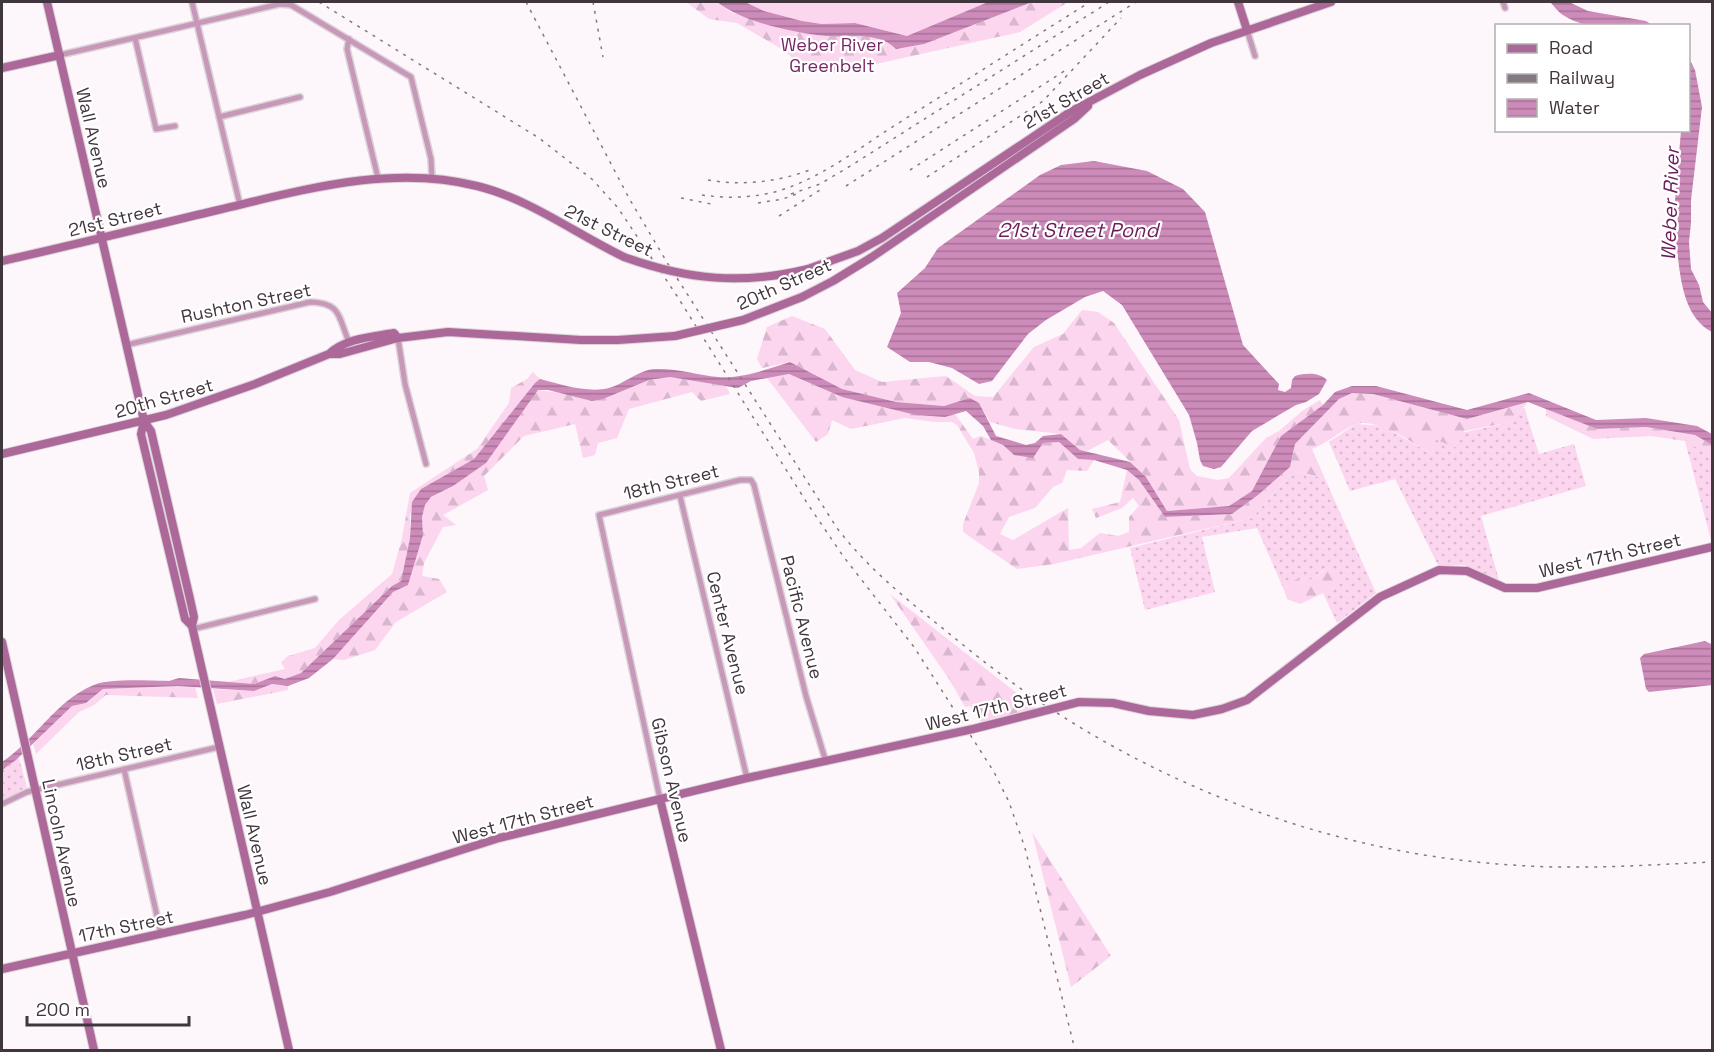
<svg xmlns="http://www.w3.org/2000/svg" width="1714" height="1052" viewBox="0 0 1714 1052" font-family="'Space Grotesk',sans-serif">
<defs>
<pattern id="grass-dots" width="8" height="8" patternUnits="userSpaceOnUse" patternTransform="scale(1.5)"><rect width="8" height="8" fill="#fcd5ef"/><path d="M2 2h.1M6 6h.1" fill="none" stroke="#d9b7ce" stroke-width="1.8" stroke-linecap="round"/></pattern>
<pattern id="forest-firs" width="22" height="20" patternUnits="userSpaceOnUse" patternTransform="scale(1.5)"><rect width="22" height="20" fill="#fcd5ef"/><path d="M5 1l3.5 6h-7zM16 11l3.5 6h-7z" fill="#d9b7ce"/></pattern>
<pattern id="water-rules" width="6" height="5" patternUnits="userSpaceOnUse" patternTransform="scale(1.5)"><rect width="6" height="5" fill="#cd8bba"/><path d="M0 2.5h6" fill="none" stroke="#a87299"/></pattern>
</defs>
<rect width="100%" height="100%" fill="#fdf6fb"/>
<path fill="url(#grass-dots)" d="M1524 407 1539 454 1574 444 1586 486 1481 516 1499 580 1464 565H1438L1395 479 1350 491 1329 442 1356 424 1382 426 1432 454 1434 439 1511 422Z
M1685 441 1712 445V544Z
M1302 472 1325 479 1376 593 1337 623 1323 593 1336 587 1324 570 1310 580 1296 579 1284 590 1257 528 1202 537 1215 592 1145 610 1130 548 1252 518 1289 476Z
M19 758 27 787 2 801V770Z"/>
<path fill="url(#forest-firs)" d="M686 2H717L730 12 794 31 825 36 875 37 888 41 970 25 1032 2H1068L1020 32 831 74 801 66 785 51 737 23 709 19Z
M1082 310 1098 312 1114 323 1179 420 1190 469 1197 476 1218 480 1229 478 1266 438 1279 431 1302 411 1320 400 1323 405 1281 436 1252 491 1229 506 1167 511 1146 477 1108 440 1087 451 1080 450 1061 434 1015 429 990 422 979 403 970 399 944 406 896 402 842 389 790 362 762 368 757 359 767 327 792 316 825 329 855 370 882 382 946 376 975 396 993 397 1034 347 1063 334Z
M533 372 540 379 535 383 474 459 421 489 410 515V538L401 581 392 586 301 673 285 679 275 676 254 684 228 682 285 669 281 662 288 656 315 648 339 620 392 574 402 538 410 493 477 449 509 403 511 388 527 379Z
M789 374 842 397 945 417 955 414 973 439 981 436 1003 445 1014 455 1043 443 1059 442 1078 459 1094 460 1087 471 1067 470 1062 483 1053 487 1035 508 1009 517 1000 534 1013 540 1068 508 1069 550 1081 548 1100 533 1118 536 1129 532V517L1139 506 1133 498 1122 508 1096 518 1092 509 1120 502 1127 470 1139 480 1165 517 1232 514 1258 495 1290 467 1295 444 1339 399 1352 393 1373 394 1467 419 1528 402 1511 422 1464 431 1457 448 1434 439 1432 454C1414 444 1374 415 1354 425 1339 432 1327 443 1312 449L1325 479 1302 472 1289 476 1252 518 1054 564 1017 569 963 532V524L979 483V472L974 453 957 425 952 422H935L905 418 851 429 832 420 828 434 816 442 767 378Z
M670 377 726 386 730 394 701 401 692 392 629 409 617 438 598 443 595 455 583 458 575 424 524 436 484 476 488 490 443 515 456 525 443 527 424 563 422 576 439 579 447 592 396 622 375 650 344 660 333 659 393 592 408 585 423 535 422 517 425 505 430 498 453 486 518 415 538 390 603 399 649 380Z
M1546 409 1597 429 1646 427 1695 435 1712 445V457L1685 441 1651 436 1593 439 1546 416Z
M1325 570 1337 573 1336 587 1300 604 1287 599 1284 590 1296 579 1310 580Z
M890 594 1036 708 981 722 970 706 965 707 951 682Z
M272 684 288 686V690L217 704 213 689 254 691Z
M178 686 195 687 198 698 106 695 94 705 79 712 36 754 33 744 72 706 87 703 103 689Z
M1032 832 1111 956 1071 987Z"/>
<path fill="#fcd5ef" d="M745 2H988L907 36 855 23 822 24 802 21 764 11Z"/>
<path fill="url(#water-rules)" d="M717 2H745L764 11 802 21 822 24 855 23 907 36 988 2H1032L924 44 896 49C879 31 850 38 826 36 794 33 742 22 717 2Z
M1550 2H1569L1588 11 1646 21 1652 25C1625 26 1588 32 1563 15 1558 12 1554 6 1550 2Z
M1689 58 1695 70 1702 107 1691 200V223L1689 242 1691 269 1699 285 1703 302 1712 313V332C1679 315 1680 266 1675 233L1679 229 1675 201 1681 131 1688 130Z
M1094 161 1147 171 1183 189 1205 212 1243 345 1279 384 1278 390 1285 392 1291 388 1292 380 1295 376C1305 373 1319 372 1327 380L1319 394 1306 402 1296 405 1252 431 1221 467 1214 469 1203 466 1200 460 1197 443 1189 415 1122 305 1103 291 1085 297 1046 320 1028 334 992 381 979 384 952 368 929 362H910L887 347 901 313 897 293 925 268 938 248 1040 175 1061 165Z
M790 362 842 389 896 402 944 406 970 398 979 403 996 436 1026 445 1035 443 1043 436 1061 434 1080 450 1130 462 1146 477 1167 511 1229 506 1252 491 1281 436 1323 405 1335 392 1352 386H1376L1467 410 1529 393 1596 420 1646 418 1697 426 1712 434V445L1695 435 1646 427 1597 429 1528 402 1467 419 1373 394 1352 393 1339 399 1295 444 1290 467 1258 495 1232 514 1165 517 1139 480 1127 470 1094 460 1078 459 1059 442 1043 443 1033 458 1014 455 1003 445 991 440 983 426 966 411 945 417 916 415 842 397 789 374 751 381 738 388 670 377 649 380 603 399 592 401 548 390H538L486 463 453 486 431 497 425 505 422 517 423 535 408 585 393 592 333 659 309 678 288 686 272 684 254 691 178 686 103 689 86 703 72 706 16 760 2 770V762C35 740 56 700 94 685 111 678 150 681 169 681L179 678 254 684 275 676 285 679 301 673 392 586 401 581 410 538 412 502 421 489 474 459 535 383 540 379C560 384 583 392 604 389 621 387 637 370 655 369 677 368 697 375 718 377 742 379 767 369 790 362Z
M1705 641 1711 644 1712 685 1649 692 1646 689 1640 658 1644 654Z"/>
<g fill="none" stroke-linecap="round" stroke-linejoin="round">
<g stroke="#dbd3d9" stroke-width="8">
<path id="street" d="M192 2 240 205
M1503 2 1505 8
M1247 30 1255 56
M135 38 156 129 175 126
M349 39 347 49 378 178
M60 55 280 4 291 5 411 77 431 159 432 178
M219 117 300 97
M398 338 405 384 426 464
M126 345 310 302C342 303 338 317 349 342
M680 496 747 778
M193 629 315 599
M124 769 161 934
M660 799 599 515 740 480H751L754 485 806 696 826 762
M2 804 27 792 219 747"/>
</g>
<g stroke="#dbd3d9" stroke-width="10">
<path id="secondary" d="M47 2 142 412 144 421 151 431 190 599 194 617 192 626 289 1050
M1238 2 1247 30
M2 68 60 55
M2 261C74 245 146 227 218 210 303 190 391 164 477 186 530 199 576 234 624 257
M808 269 858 251 882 238 1070 112 1140 75 1211 43 1331 2
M802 297 833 281 872 257 1074 119 1088 106
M329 354H340L398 338 448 332 581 340H618L675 336
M144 421 141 434 185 619 192 626
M2 454 166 415 255 384 329 354C346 338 372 337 394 333L398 338
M2 642 94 1050
M660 799 721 1050
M2 969 245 915 330 892 499 838 747 778 973 729 1079 702 1113 703 1149 711 1193 715 1222 709 1247 700 1380 597 1439 570 1467 571 1505 588H1537L1712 547"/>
</g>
<use href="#street" stroke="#c898b9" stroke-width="5"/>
<use href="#secondary" stroke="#ad689a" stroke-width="8"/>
<path stroke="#837980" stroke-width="1.5" stroke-dasharray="3 6" stroke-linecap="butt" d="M319 2 539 138 593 180 618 208 677 296 807 503 843 556 914 647 994 772 1009 802 1025 848 1075 1050
M526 2 630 200 668 264 837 528C872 574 918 608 962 644 1117 771 1311 852 1512 865 1579 870 1646 865 1712 862
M593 2 603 57
M910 170 1069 68
M927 177 1043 101 1121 18
M708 180C742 186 777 182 810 170
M846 186 1136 2
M791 194 820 184 852 165 1109 2
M702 195C730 199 760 198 787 188 827 174 862 146 897 124 962 83 1026 42 1090 2
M681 198 711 204
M758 203 783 199 799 193
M779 216 820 190"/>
<g stroke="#dbd3d9" stroke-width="10" stroke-linecap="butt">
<path id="secondary-bridge" d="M624 257C688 280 742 285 808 269
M675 336 743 320 802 297"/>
</g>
<use href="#secondary-bridge" stroke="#ad689a" stroke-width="8"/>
</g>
<g text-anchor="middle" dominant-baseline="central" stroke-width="4.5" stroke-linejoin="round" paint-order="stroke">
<g font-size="18" fill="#772965" stroke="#fff">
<text x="832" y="44">Weber River<tspan x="832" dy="21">Greenbelt</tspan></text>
</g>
<g font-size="18" fill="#42363e" stroke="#fff">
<text transform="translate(1066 100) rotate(-30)">21st Street</text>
<text transform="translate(94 138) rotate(77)">Wall Avenue</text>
<text transform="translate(115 219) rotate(-14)">21st Street</text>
<text transform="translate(609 230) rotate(26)">21st Street</text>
<text transform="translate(784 284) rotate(-24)">20th Street</text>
<text transform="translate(246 303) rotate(-12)">Rushton Street</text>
<text transform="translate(164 398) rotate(-16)">20th Street</text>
<text transform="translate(671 482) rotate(-14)">18th Street</text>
<text transform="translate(1610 555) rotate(-13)">West 17th Street</text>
<text transform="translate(802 617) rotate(76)">Pacific Avenue</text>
<text transform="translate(728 633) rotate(76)">Center Avenue</text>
<text transform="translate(996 707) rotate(-14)">West 17th Street</text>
<text transform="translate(124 754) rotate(-13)">18th Street</text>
<text transform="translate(672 780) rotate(77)">Gibson Avenue</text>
<text transform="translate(523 819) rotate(-15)">West 17th Street</text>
<text transform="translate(255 835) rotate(77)">Wall Avenue</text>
<text transform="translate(62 843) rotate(78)">Lincoln Avenue</text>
<text transform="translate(126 926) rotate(-12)">17th Street</text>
</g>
<g font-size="20" font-style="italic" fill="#6b1d59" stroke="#fff">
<text transform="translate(1670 204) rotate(-88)">Weber River</text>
<text x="1078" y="230">21st Street Pond</text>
</g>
</g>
<rect width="1714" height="1052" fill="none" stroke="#42363e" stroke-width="6"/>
<rect x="1495" y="24" width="195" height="108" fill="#ffffff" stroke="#b3afb2" stroke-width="1.5"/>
<rect x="1507" y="44" width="30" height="9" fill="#ad689a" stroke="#b3afb2" stroke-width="1.5"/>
<text x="1549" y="54" font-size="18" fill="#42363e">Road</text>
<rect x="1507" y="74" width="30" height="9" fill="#837980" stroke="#b3afb2" stroke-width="1.5"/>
<text x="1549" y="84" font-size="18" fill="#42363e">Railway</text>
<rect x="1507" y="99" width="30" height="18" fill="url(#water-rules)" stroke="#b3afb2" stroke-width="1.5"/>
<text x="1549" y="114" font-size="18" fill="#42363e">Water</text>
<path d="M27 1016v9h162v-9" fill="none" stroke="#42363e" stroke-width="3"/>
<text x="36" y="1016" font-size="18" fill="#42363e" stroke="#ffffff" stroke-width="4.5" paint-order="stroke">200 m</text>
</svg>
